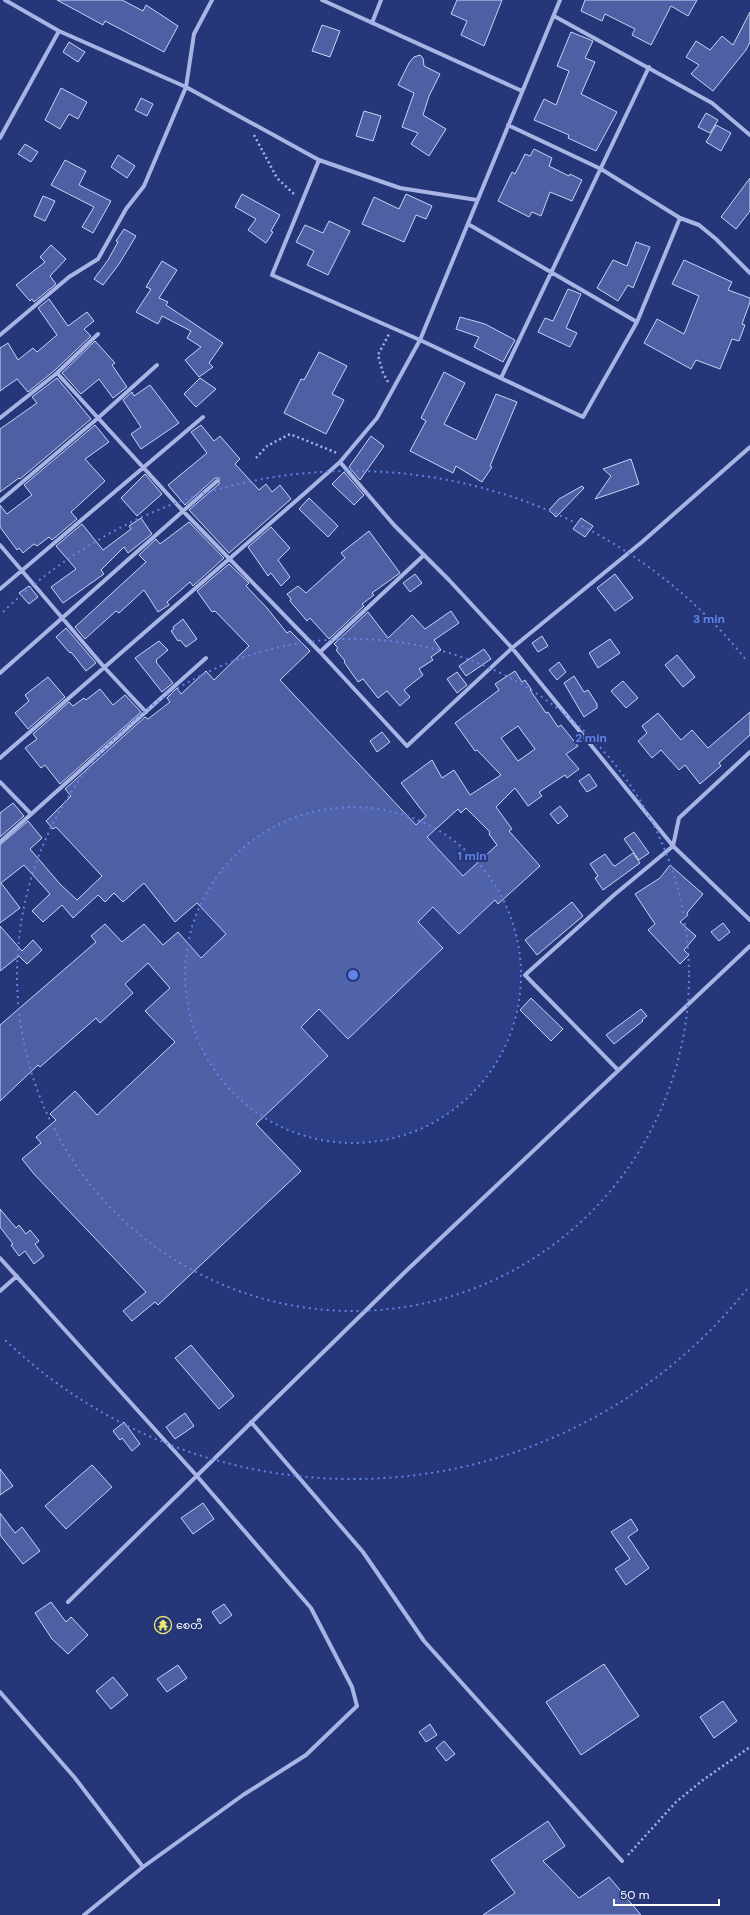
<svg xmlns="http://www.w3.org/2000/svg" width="750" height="1915" viewBox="0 0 750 1915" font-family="'DM Sans','Noto Sans Myanmar',sans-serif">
<rect width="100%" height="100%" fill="#253679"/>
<path fill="#4e5fa3" stroke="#cad3f3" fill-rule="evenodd" d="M57 0H122L143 11 146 5 178 26 164 52 105 21 103 25Z
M457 0H502L484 46 461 35 467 21 451 14Z
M585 0H697L688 16 671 6 651 45 632 35 635 29 605 14 602 21 581 11Z
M750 12V42L746 50 713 91 691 74 699 65 686 57 696 41 710 50 722 36 733 45Z
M322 25 340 31 330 57 312 51Z
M571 32 593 41 585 58 595 62 581 94 617 112 596 151 568 138 569 135 534 120 544 99 556 105 569 71 557 66Z
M69 42 85 52 78 62 63 52Z
M420 55 423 58 424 66 440 74 429 96 423 115 446 129 429 156 411 144 418 133 402 127 414 93 398 85 409 63 414 57Z
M61 88 87 102 78 119 69 114 60 129 45 120Z
M141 98 153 104 147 116 135 110Z
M364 111 381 116 373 141 356 136Z
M706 113 718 120 710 133 698 127Z
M716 125 731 133 721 151 706 142Z
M25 144 38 152 31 162 18 154Z
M534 149 552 158 549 166 569 176 570 174 582 180 572 201 550 192 541 216 532 212 529 217 498 201 512 172 515 174 525 154 530 156Z
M118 155 135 166 127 178 111 167Z
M65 160 86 171 79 185 111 201 93 233 82 227 94 207 51 185Z
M750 178V211L736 229 721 217Z
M242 194 280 215 271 231 273 232 266 243 248 230 256 219 235 207Z
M406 194 432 206 426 219 416 215 404 242 362 224 374 197 399 209Z
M43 196 55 201 45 221 34 216Z
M329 221 350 231 328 275 307 265 314 251 296 242 305 225 323 233Z
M124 229 136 236 119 264 103 285 94 279 108 260 118 242 116 241Z
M636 242 650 247 633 288 628 285 618 301 597 288 613 260 627 266Z
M51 245 66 259 50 276 56 284 34 302 32 299 30 301 16 285 45 262 40 257Z
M684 260 732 282 728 290 750 298V302L742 324 745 325 739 341 732 339 720 369 696 360 691 369 644 343 657 319 684 334 699 296 672 284Z
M162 261 177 270 159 298 168 302 166 305 223 343 209 363 213 367 199 377 185 360 201 347 187 338 191 331 162 316 158 324 136 312 151 289 146 287Z
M568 289 581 294 566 328 577 333 570 347 538 332 545 318 553 321Z
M49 299 68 326 87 312 94 321 84 329 91 336 55 370 28 392 17 379 0 391V348L8 343 18 360 33 348 37 352 57 335 38 308Z
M460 317 485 324 515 340 503 362 474 347 479 337 456 329Z
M95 341 115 363 112 365 127 387 113 398 99 379 81 394 62 373Z
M319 352 347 366 332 394 344 400 326 434 284 413 301 379 304 380Z
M444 372 465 383 444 424 476 440 496 394 517 402 490 466 492 467 482 482 456 466 453 473 410 451 426 421 421 418Z
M57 378 91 419 20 479 19 478 0 492V429L37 403 32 397Z
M200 378 216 389 196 407 184 394Z
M150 385 179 423 141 449 131 434 141 427 123 400 132 392 134 396Z
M95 425 109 442 85 459 105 481 71 512 77 519 52 540 49 537 37 546 34 544 23 553 19 548 17 550 0 527V505L7 514 32 495 24 485Z
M201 425 214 441 220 436 240 459 235 464 259 490 266 484 272 492 280 485 291 499 229 553 189 510 219 484V478H215L185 505 168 485 207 453 191 432Z
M371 436 384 446 360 480 349 467Z
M631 459 639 484 595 499 611 476 603 469Z
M344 472 364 495 354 505 332 484Z
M145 474 162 494 137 516 121 498Z
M582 486 584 488 556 517 549 510 559 499Z
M309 498 338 526 328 537 299 509Z
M141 518 152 534 128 553 124 547 101 570 104 574 63 603 51 587 76 569 56 546 82 524 103 550 131 529 129 526Z
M581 518 593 526 585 537 573 529Z
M189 522 224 558 193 586 190 582 167 602 169 605 158 612 144 590 119 613 116 611 85 639 75 627 146 562 139 555 156 539 160 544Z
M271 527 290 548 278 560 290 577 281 586 271 573 268 576 248 547Z
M369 531 400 573 372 593 374 595 362 604 364 606 329 639 310 618 307 621 290 601 291 599 287 594 298 586 306 593 345 558 341 553Z
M229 564 249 583 246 586 267 608 287 633 290 631 310 651 280 680 416 825 426 816 401 783 432 760 442 778 454 770 470 795 501 775 477 750 475 751 455 723 499 690 495 684 515 671 522 682 525 680 531 689 530 690 546 713 548 712 558 727 561 725 578 746 566 754 579 769 567 778 565 775 539 792 542 796 528 806 515 788 496 807 512 829 509 831 540 866 498 904 495 900 459 934 433 907 418 922 443 948 348 1039 319 1009 301 1027 328 1056 256 1124 301 1171 158 1305 155 1302 132 1321 123 1311 146 1292 34 1174 22 1159 41 1143 36 1137 56 1120 50 1114 75 1091 97 1115 175 1042 145 1011 170 988 148 963 125 984 133 993 100 1023 96 1018 40 1067 38 1065 0 1101V1025L96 942 91 936 105 924 122 942 144 924 163 945 178 932 201 958 226 934 197 903 175 922 144 883 123 902 114 893 105 902 98 895 73 918 62 905 43 922 32 911 50 894 24 865 1 883 20 908 0 923V845L28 821 42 838 30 849 60 884 77 900 102 876 56 827 53 829 46 821 71 796 65 789 145 717 148 719 170 702 167 698 177 688 181 694 206 671 214 680 249 646 215 611 212 612 197 591ZM518 726 535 749 518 761 501 738ZM466 808 490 832 489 834 497 845 463 876 427 837 458 809 461 813Z
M415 574 422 583 410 592 403 583Z
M615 574 633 598 615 611 597 588Z
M29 586 38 597 29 604 19 593Z
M451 611 459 623 434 640 441 650 431 657 433 660 419 669 423 675 404 690 410 697 400 706 387 691 378 698 363 679 358 682 344 662 345 661 336 650 338 648 334 644 368 612 388 638 412 615 425 629Z
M183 619 197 639 186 647 180 640 178 641 171 631 174 629 173 627Z
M66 628 96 663 86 671 71 652 70 653 56 637Z
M542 636 548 646 538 652 532 643Z
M610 639 620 653 598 668 589 653Z
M159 641 168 650 156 660 157 661 156 662 173 683 162 692 135 658Z
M484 649 491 659 466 676 459 666Z
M677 655 695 677 683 687 665 665Z
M559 662 566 672 557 680 549 670Z
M457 672 467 685 457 693 447 679Z
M574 676 584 692 588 690 597 704V708L584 717 564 683Z
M48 677 65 697 28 729 15 713 29 701 25 695Z
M623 681 638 698 626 708 611 691Z
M100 689 113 705 125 695 141 712 60 784 45 765 41 768 25 748 37 739 33 734 69 702 73 706 84 698 86 700Z
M750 712V735L719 763 721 766 700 784 685 765 679 770 661 750 652 758 638 741 647 733 642 726 658 713 681 740 692 730 708 748Z
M382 732 390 742 377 752 370 741Z
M589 774 597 786 587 792 579 781Z
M13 803 24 816 0 837V813Z
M560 806 568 816 558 824 550 814Z
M634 832 649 853 639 860 624 839Z
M633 853 640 863 603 890 595 878 598 876 590 864 605 854 613 865 615 866Z
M670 865 703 894 687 913 688 915 680 922 696 936 684 950 689 955 680 964 648 930 655 924 635 894 660 878Z
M572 902 583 916 537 955 525 940Z
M723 923 730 932 719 941 711 932Z
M0 926 22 951 33 940 42 950 27 964 19 956 0 971Z
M531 998 563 1029 551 1041 520 1010Z
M641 1009 647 1016 642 1020 643 1021 614 1044 606 1035Z
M0 1209 16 1228 19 1225 26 1234 30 1230 39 1241 35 1244 44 1256 34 1264 25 1251 19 1256 11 1245 13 1244 0 1227Z
M191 1345 234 1396 219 1409 175 1358Z
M185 1413 194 1426 175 1439 166 1427Z
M124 1422 140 1444 132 1451 122 1438 120 1440 113 1431Z
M92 1465 112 1487 66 1529 45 1506Z
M0 1469 13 1486 0 1495Z
M203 1503 214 1519 193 1534 181 1518Z
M0 1513 15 1533 22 1527 40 1551 23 1564 0 1535Z
M631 1519 638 1530 628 1537 649 1568 626 1585 615 1569 630 1559 611 1532Z
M51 1602 66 1622 71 1617 88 1635 68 1654 52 1639 35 1613Z
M224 1604 232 1615 220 1624 212 1612Z
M604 1664 639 1716 581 1755 546 1702Z
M178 1665 187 1678 167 1692 157 1679Z
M113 1677 128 1695 111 1709 96 1691Z
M723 1701 737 1721 714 1738 700 1717Z
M430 1724 437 1735 426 1742 419 1732Z
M444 1741 455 1754 446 1761 436 1748Z
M548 1821 565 1846 543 1861 579 1898 609 1877 641 1915H483L515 1893 491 1860Z"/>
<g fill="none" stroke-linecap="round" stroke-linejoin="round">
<path stroke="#a8b4e4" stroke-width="2.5" stroke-dasharray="2 3" stroke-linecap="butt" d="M254 135 277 178 296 196
M388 382 383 373 378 355 389 334
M256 458 267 446 290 434 337 453
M628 1855 676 1802 703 1780 750 1747"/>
<path stroke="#a8b4e4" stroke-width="4" d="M5 0 59 31 186 87 319 160 400 188 477 200
M322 0 522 91
M554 16 712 103 750 135
M372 23 381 0
M508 125 601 169 680 218 699 225 716 239 750 273
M0 138 59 31
M319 160 272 275 420 340 583 417 637 322 680 218
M468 224 637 322
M0 335 69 277 98 259 126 209 144 186 186 87 194 34 212 0
M57 373 183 511 320 652 407 746 512 648 642 542 750 447
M501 378 649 67
M0 418 57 373 98 334
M340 462 394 525 449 580 512 648 673 846 750 920
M0 501 98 418 157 365
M0 545 104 667 146 712
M0 589 203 417
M320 652 424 555
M0 673 217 481
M0 758 305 493 340 462 377 418 420 340 560 0
M0 782 31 814
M0 842 206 658
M618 1070 525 975 614 895 673 846 679 818 750 752
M0 1258 196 1475 311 1608 352 1687 357 1706 306 1755 243 1795 143 1867
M0 1291 17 1276
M251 1422 363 1552 424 1641 622 1861
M68 1602 405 1272 750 946
M0 1692 75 1778 143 1867 84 1915"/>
</g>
<circle cx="353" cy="975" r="168" fill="#6183e4" fill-opacity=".12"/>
<g fill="none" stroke="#6183e4" stroke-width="2" stroke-dasharray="2 4">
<circle cx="353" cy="975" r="168"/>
<circle cx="353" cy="975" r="336"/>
<path d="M747 1289A504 504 0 0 1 3 1338M3 612A504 504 0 0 1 747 661"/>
</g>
<defs>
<g id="temple-ring" transform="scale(0.9)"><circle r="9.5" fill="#253679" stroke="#ede76d" stroke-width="1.5"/><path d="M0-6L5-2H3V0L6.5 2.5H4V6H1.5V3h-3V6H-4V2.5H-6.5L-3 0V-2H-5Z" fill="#ede76d"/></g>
</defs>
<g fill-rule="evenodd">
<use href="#temple-ring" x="163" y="1625"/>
</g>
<g text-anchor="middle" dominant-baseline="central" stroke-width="4" stroke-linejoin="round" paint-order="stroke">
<g font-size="11" fill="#fff" stroke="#253679" text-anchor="start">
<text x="176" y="1625">စေတီ</text>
</g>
</g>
<circle cx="353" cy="975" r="6" fill="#6183e4" stroke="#253679" stroke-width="2"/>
<g font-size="12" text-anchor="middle" font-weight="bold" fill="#6183e4" stroke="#253679" stroke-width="4" stroke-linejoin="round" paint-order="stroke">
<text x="709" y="623">3 min</text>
<text x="591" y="742">2 min</text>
<text x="472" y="860">1 min</text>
</g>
<path d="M614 1899v6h105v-6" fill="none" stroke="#ffffff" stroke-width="2"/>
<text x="620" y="1899" font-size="12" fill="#ffffff" stroke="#253679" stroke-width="3" paint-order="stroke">50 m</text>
</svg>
